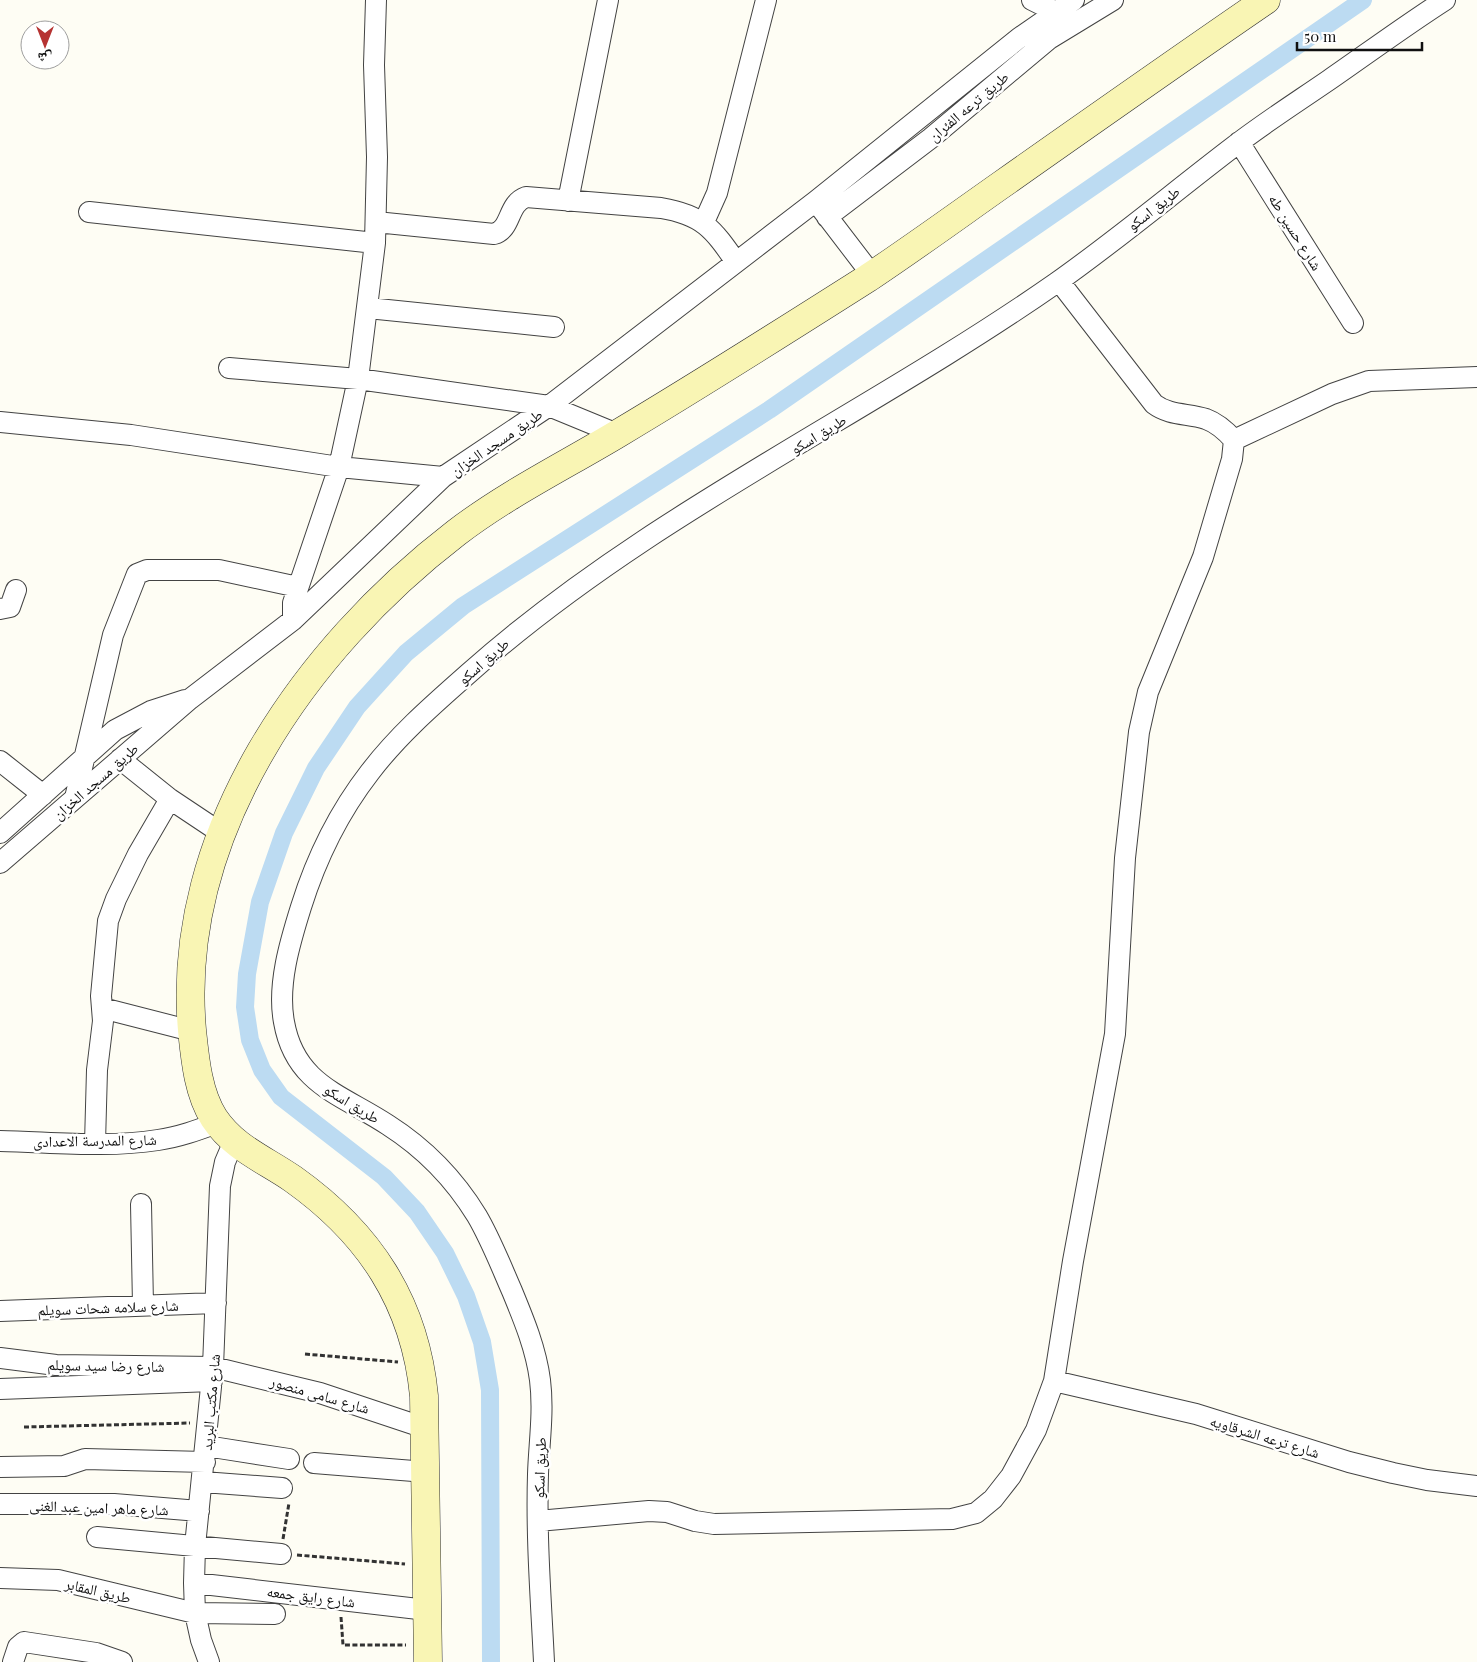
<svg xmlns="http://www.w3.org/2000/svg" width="1477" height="1662" viewBox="0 0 1477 1662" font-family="'Playfair Display','Noto Naskh Arabic',serif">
<rect width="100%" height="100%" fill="#fefdf4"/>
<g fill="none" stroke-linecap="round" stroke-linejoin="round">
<path stroke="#bcdbf2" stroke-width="18" d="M491 1662 490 1390 482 1342 466 1296 445 1253 417 1212 384 1177 281 1097 262 1070 250 1040 245 1007 247 974 260 902 284 833 316 768 357 707 406 653 463 606 769 410 1363 0"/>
<g stroke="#434343" stroke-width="22">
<path id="street" d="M376 0 374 65 377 157 375 243 358 379 339 467 443 477
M1032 0 1056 12
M1239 142 1353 323
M568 201 608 0
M820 207 872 275
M89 212 375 243
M827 217 931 138 1049 39 1113 0
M376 222 494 234C512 229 507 204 526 197L661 208C703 215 713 229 736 262
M704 222 717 193 766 0
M368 308 554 327
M229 368 358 379 549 406 617 434
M0 422 131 435 339 467 293 603V620
M1234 440 1332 394 1369 381 1477 377
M0 609 10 607 16 590
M120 759 170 799 221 833
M0 761 43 795
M75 798 113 635 137 574 147 570H219L298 587
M0 833 115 730 151 711 185 700
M0 863 190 699 293 620 443 477 549 406 816 201 1019 38 1074 0
M102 1008 192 1031
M0 1141C52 1142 107 1148 158 1140 179 1137 198 1130 217 1123
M95 1143 97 1070 103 1021 101 996 108 921 116 899 138 854 170 799
M141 1204 143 1305
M0 1311 216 1303
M0 1358 56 1365 213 1367 320 1393 425 1428
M1054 1381 1196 1414 1349 1462 1393 1473 1427 1480 1477 1486
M0 1389 212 1381
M206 1446 289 1459
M314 1463 426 1472
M0 1467 64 1466 85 1459 205 1462
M203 1482 282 1488
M0 1504H114L199 1511
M538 1521 649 1511 667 1512 695 1521 714 1524 952 1519 976 1513 993 1499 1011 1476 1036 1430 1054 1381 1073 1261 1115 1034 1125 858 1139 732 1148 692 1203 557 1232 459 1234 440C1226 431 1217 423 1206 419 1188 413 1170 416 1154 404L1059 281
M97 1537 281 1554
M0 1578 58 1580 195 1613 275 1614
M194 1583 427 1610
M13 1662 18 1647 24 1642 96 1653 122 1662
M209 1662 201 1640 195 1613 194 1583 195 1546 213 1367 220 1186 225 1162 234 1141
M544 1662C541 1600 536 1537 538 1474 539 1443 544 1412 540 1380 536 1349 524 1320 512 1291 501 1266 491 1240 477 1216 455 1180 424 1148 388 1125 343 1095 295 1085 284 1022 277 985 290 942 301 907 316 859 339 812 370 772 399 734 434 704 469 673 645 516 864 417 1056 283 1117 240 1174 192 1233 147 1264 123 1297 102 1329 80 1368 53 1406 25 1445 0"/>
</g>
<g stroke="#323232" stroke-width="29">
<path id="secondary" d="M428 1662 424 1396C415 1302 369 1233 293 1179 264 1159 234 1148 214 1118 198 1093 195 1059 192 1030 175 833 305 649 456 533 507 494 564 466 619 433 703 383 786 330 868 278 913 248 957 216 1001 185 1089 123 1177 61 1266 0"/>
</g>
<path stroke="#323232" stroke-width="3" stroke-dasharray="5 2.5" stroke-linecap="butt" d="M305 1354 398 1362
M24 1427 190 1423
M283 1539 289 1503
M297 1555 405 1564
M341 1617 343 1645H406"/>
<use href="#street" stroke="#fff" stroke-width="20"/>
<use href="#secondary" stroke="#f9f5b4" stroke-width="28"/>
</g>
<g text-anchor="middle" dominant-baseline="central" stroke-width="5" stroke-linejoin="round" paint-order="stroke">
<g font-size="15" fill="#101010" stroke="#fff">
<text transform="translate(968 106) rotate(-40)">طريق ترعه الفئران</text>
<text transform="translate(1153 208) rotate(-38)">طريق اسكو</text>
<text transform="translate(1296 232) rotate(58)">شارع حسين طه</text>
<text transform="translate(818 434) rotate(-31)">طريق اسكو</text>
<text transform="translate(496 442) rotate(-34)">طريق مسجد الخزان</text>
<text transform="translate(483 661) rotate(-41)">طريق اسكو</text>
<text transform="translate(95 781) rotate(-41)">طريق مسجد الخزان</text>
<text transform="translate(352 1103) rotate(31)">طريق اسكو</text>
<text transform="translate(95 1140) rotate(-1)">شارع المدرسة الاعدادى</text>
<text transform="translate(108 1307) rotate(-2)">شارع سلامه شحات سويلم</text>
<text transform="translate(106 1365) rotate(1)">شارع رضا سيد سويلم</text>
<text transform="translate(320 1394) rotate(16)">شارع سامى منصور</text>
<text transform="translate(210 1402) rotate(-85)">شارع مكتب البريد</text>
<text transform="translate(1265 1436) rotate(17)">شارع ترعه الشرقاويه</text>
<text transform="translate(539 1468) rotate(-88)">طريق اسكو</text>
<text transform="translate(99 1507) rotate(2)">شارع ماهر امين عبد الغنى</text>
<text transform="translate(98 1590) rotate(13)">طريق المقابر</text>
<text transform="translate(311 1596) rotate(7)">شارع رايق جمعه</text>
</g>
</g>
<g transform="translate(45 45) rotate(180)"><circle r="24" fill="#ffffff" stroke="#9f9f9f"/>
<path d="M0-4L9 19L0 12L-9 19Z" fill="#b63332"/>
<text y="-8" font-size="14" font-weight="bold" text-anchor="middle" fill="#101010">ش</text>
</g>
<path d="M1297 42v8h125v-8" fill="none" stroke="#101010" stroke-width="2.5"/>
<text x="1304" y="42" font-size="15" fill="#101010" stroke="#ffffff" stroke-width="4" paint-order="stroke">50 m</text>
</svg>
